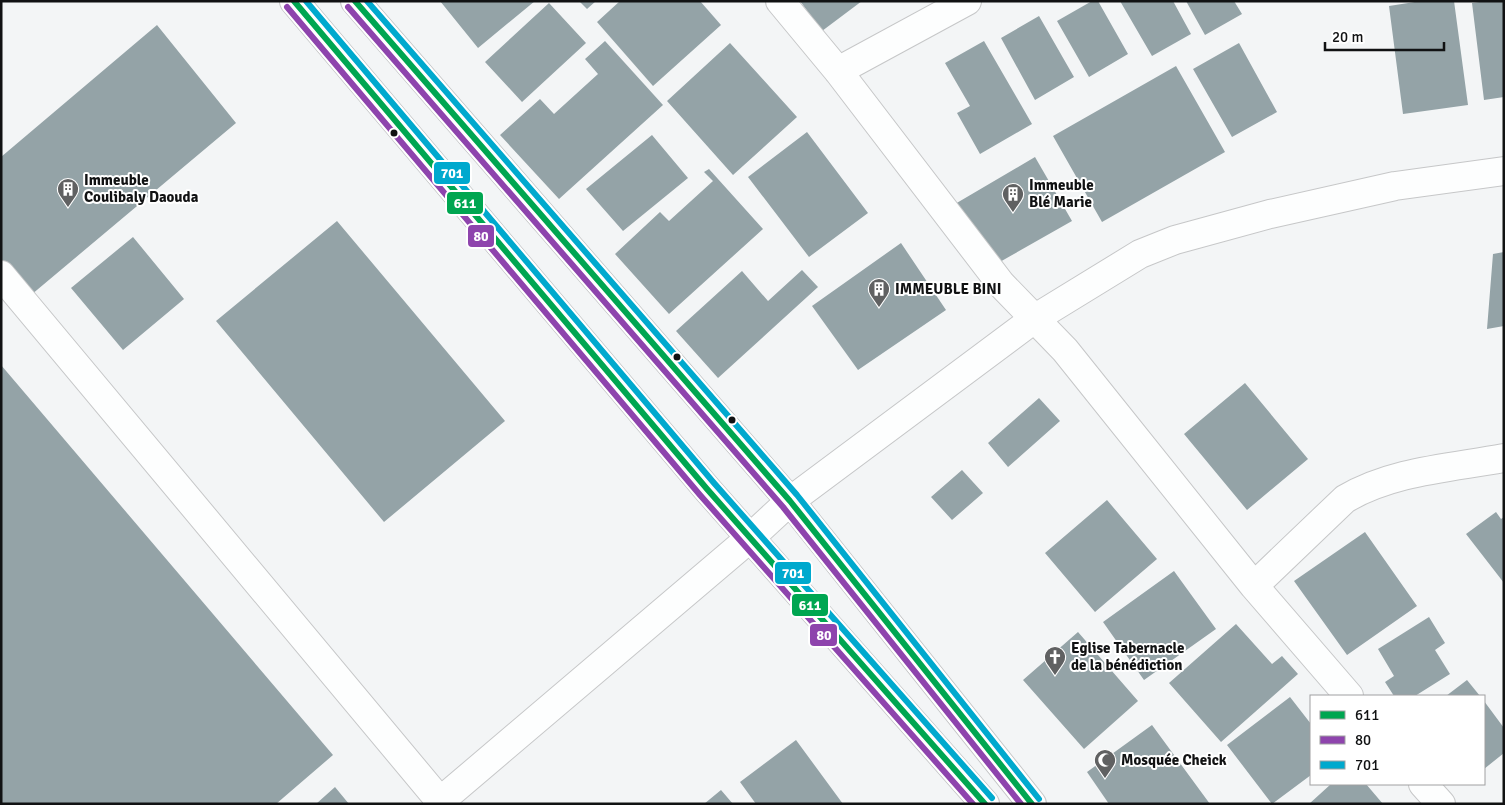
<svg xmlns="http://www.w3.org/2000/svg" width="1505" height="805" viewBox="0 0 1505 805" font-family="Signika,sans-serif">
<rect width="100%" height="100%" fill="#f3f5f6"/>
<path fill="#94a3a7" d="M440 1H535L478 48Z
M579 1H596L587 9Z
M620 1H700L721 25 653 86 597 22Z
M800 1H862L822 31Z
M1092 1H1098L1128 54 1089 77 1057 21Z
M1120 1H1173L1191 34 1152 56Z
M1186 1H1234L1242 14 1205 35Z
M1421 1H1454L1468 105 1403 114 1389 6Z
M1487 1H1504V97L1484 100 1472 3Z
M549 3 586 43 522 102 485 62Z
M1039 16 1074 77 1035 100 1001 38Z
M157 25 236 123 31 295 1 260V157Z
M605 41 663 105 559 199 500 135 540 99 554 114 598 74 585 59Z
M984 41 1032 124 980 154 957 113 970 106 945 63Z
M730 43 797 117 733 175 667 101Z
M1239 43 1277 112 1232 137 1193 69Z
M1176 66 1225 152 1102 222 1053 136Z
M807 132 868 213 809 257 748 177Z
M652 135 688 178 623 231 586 189Z
M1035 157 1072 221 991 267 955 204Z
M709 169 763 229 669 314 615 254 660 212 669 221 713 181 704 172Z
M337 221 505 421 384 522 216 321Z
M133 237 184 299 123 350 71 288Z
M901 243 946 310 858 370 812 306Z
M1504 252V326L1487 329 1493 254Z
M802 270 818 287 718 378 676 331 742 271 768 301Z
M1 365 333 755 276 804H1Z
M1245 383 1308 459 1247 510 1184 434Z
M1039 398 1060 421 1008 467 988 443Z
M962 470 983 493 952 520 931 497Z
M1107 500 1157 559 1095 612 1045 553Z
M1496 512 1501 519 1504 517V583L1466 534Z
M1365 532 1417 606 1347 655 1294 581Z
M1174 571 1216 629 1144 680 1103 622Z
M1429 617 1445 643 1435 650 1450 674 1415 696H1394L1385 682 1394 676 1378 649Z
M1236 624 1272 664 1282 656 1298 674 1221 742 1169 683Z
M1078 632 1138 701 1084 749 1023 680Z
M1467 680 1480 696H1446Z
M1290 697 1311 724V775L1272 804 1227 745Z
M1484 701 1504 728V753L1484 769Z
M1152 725 1210 804H1109L1087 772Z
M796 740 843 804H756L740 782Z
M1331 784H1366L1383 804H1309Z
M335 787 349 804H316Z
M721 790 733 804H704Z"/>
<g fill="none" stroke-linecap="round" stroke-linejoin="round">
<g stroke="#c6c7c8" stroke-width="30">
<path id="minor" d="M780 1 838 71 1001 284 1065 350 1254 586 1349 696
M838 71 967 1
M1 275 440 801
M790 501 1034 319 1140 254 1175 240 1270 214 1395 186 1504 171
M1254 586 1345 499C1392 471 1450 468 1504 458
M1423 784 1441 804"/>
</g>
<g stroke="#c6c7c8" stroke-width="30">
<path id="tertiary" d="M294 1 707 489 985 804
M355 1 790 501 1032 804
M437 804 750 538 790 501"/>
</g>
<use href="#minor" stroke="#fdfefe" stroke-width="28"/>
<use href="#tertiary" stroke="#fdfefe" stroke-width="28"/>
<g stroke="#fff" stroke-width="10">
<path id="bus-1" d="M294 1 707 489 985 804
M355 1 790 501 1032 804"/>
</g>
<g stroke="#fff" stroke-width="10">
<path id="bus-2" d="M287 7 700 495 973 804
M348 7 783 507 1021 804"/>
</g>
<g stroke="#fff" stroke-width="10">
<path id="bus-3" d="M306 1 714 483 992 798
M367 1 797 495 1039 799"/>
</g>
<use href="#bus-1" stroke="#00a651" stroke-width="6"/>
<use href="#bus-2" stroke="#8e44ad" stroke-width="6"/>
<use href="#bus-3" stroke="#00a9ce" stroke-width="6"/>
</g>
<defs>
<g id="building-pin" transform="scale(1.125)"><path d="M0 17L-7.5 6A9.5 9.5 0 1 1 7.5 6Z" fill="#606162" stroke="#fff"/><path d="M-4-6H4V6H1V3H-1V6H-4ZM-2.5-4.3h1.7v1.8h-1.7ZM.8-4.3h1.7v1.8H.8ZM-2.5-1h1.7V.8h-1.7ZM.8-1h1.7V.8H.8Z" fill="#fff"/></g>
<g id="church-pin" transform="scale(1.125)"><path d="M0 17L-7.5 6A9.5 9.5 0 1 1 7.5 6Z" fill="#606162" stroke="#fff"/><path d="M-1.2-6h2.4v3.5h3.3v2.4h-3.3V6h-2.4V-.1h-3.3v-2.4h3.3Z" fill="#fff"/></g>
<g id="mosque-pin" transform="scale(1.125)"><path d="M0 17L-7.5 6A9.5 9.5 0 1 1 7.5 6Z" fill="#606162" stroke="#fff"/><path d="M3.5-4.9A6 6 0 1 0 3.5 4.9A5 5 0 1 1 3.5-4.9Z" fill="#fff"/></g>
</defs>
<g fill-rule="evenodd">
<use href="#building-pin" x="68" y="189"/>
<use href="#building-pin" x="1013" y="194"/>
<use href="#building-pin" x="879" y="289"/>
<use href="#church-pin" x="1055" y="657"/>
<use href="#mosque-pin" x="1105" y="760"/>
</g>
<g fill="#111213" stroke="#fff" stroke-width="2">
<circle cx="394" cy="133" r="4.5"/>
<circle cx="677" cy="357" r="4.5"/>
<circle cx="732" cy="420" r="4.5"/>
</g>
<g text-anchor="middle" dominant-baseline="central" stroke-width="4" stroke-linejoin="round" paint-order="stroke">
<g font-size="15" font-weight="bold" fill="#111213" stroke="#fff" text-anchor="start">
<text x="84" y="180">Immeuble<tspan x="84" dy="17">Coulibaly Daouda</tspan></text>
<text x="1029" y="185">Immeuble<tspan x="1029" dy="17">Blé Marie</tspan></text>
<text x="895" y="289">IMMEUBLE BINI</text>
<text x="1071" y="648">Eglise Tabernacle<tspan x="1071" dy="17">de la bénédiction</tspan></text>
<text x="1121" y="760">Mosquée Cheick</text>
</g>
</g>
<g stroke="#fff" stroke-width="2">
<rect x="433" y="161" width="38" height="24" rx="5" fill="#00a9ce"/>
<rect x="446" y="191" width="38" height="24" rx="5" fill="#00a651"/>
<rect x="467" y="224" width="28" height="24" rx="5" fill="#8e44ad"/>
<rect x="774" y="561" width="38" height="24" rx="5" fill="#00a9ce"/>
<rect x="791" y="593" width="38" height="24" rx="5" fill="#00a651"/>
<rect x="809" y="623" width="29" height="24" rx="5" fill="#8e44ad"/>
</g>
<g font-size="14" text-anchor="middle" font-weight="bold" fill="#fff">
<text x="452" y="178">701</text>
<text x="465" y="208">611</text>
<text x="481" y="241">80</text>
<text x="793" y="578">701</text>
<text x="810" y="610">611</text>
<text x="824" y="640">80</text>
</g>
<rect width="1505" height="805" fill="none" stroke="#111213" stroke-width="5"/>
<rect x="1310" y="695" width="175" height="90" fill="#ffffff" stroke="#a0a0a1"/>
<rect x="1320" y="711" width="25" height="8" fill="#00a651" stroke="#a0a0a1"/>
<text x="1355" y="720" font-size="15" fill="#111213">611</text>
<rect x="1320" y="736" width="25" height="8" fill="#8e44ad" stroke="#a0a0a1"/>
<text x="1355" y="745" font-size="15" fill="#111213">80</text>
<rect x="1320" y="761" width="25" height="8" fill="#00a9ce" stroke="#a0a0a1"/>
<text x="1355" y="770" font-size="15" fill="#111213">701</text>
<path d="M1325 42v8h119v-8" fill="none" stroke="#111213" stroke-width="2.5"/>
<text x="1332" y="42" font-size="15" fill="#111213" stroke="#ffffff" stroke-width="4" paint-order="stroke">20 m</text>
</svg>
